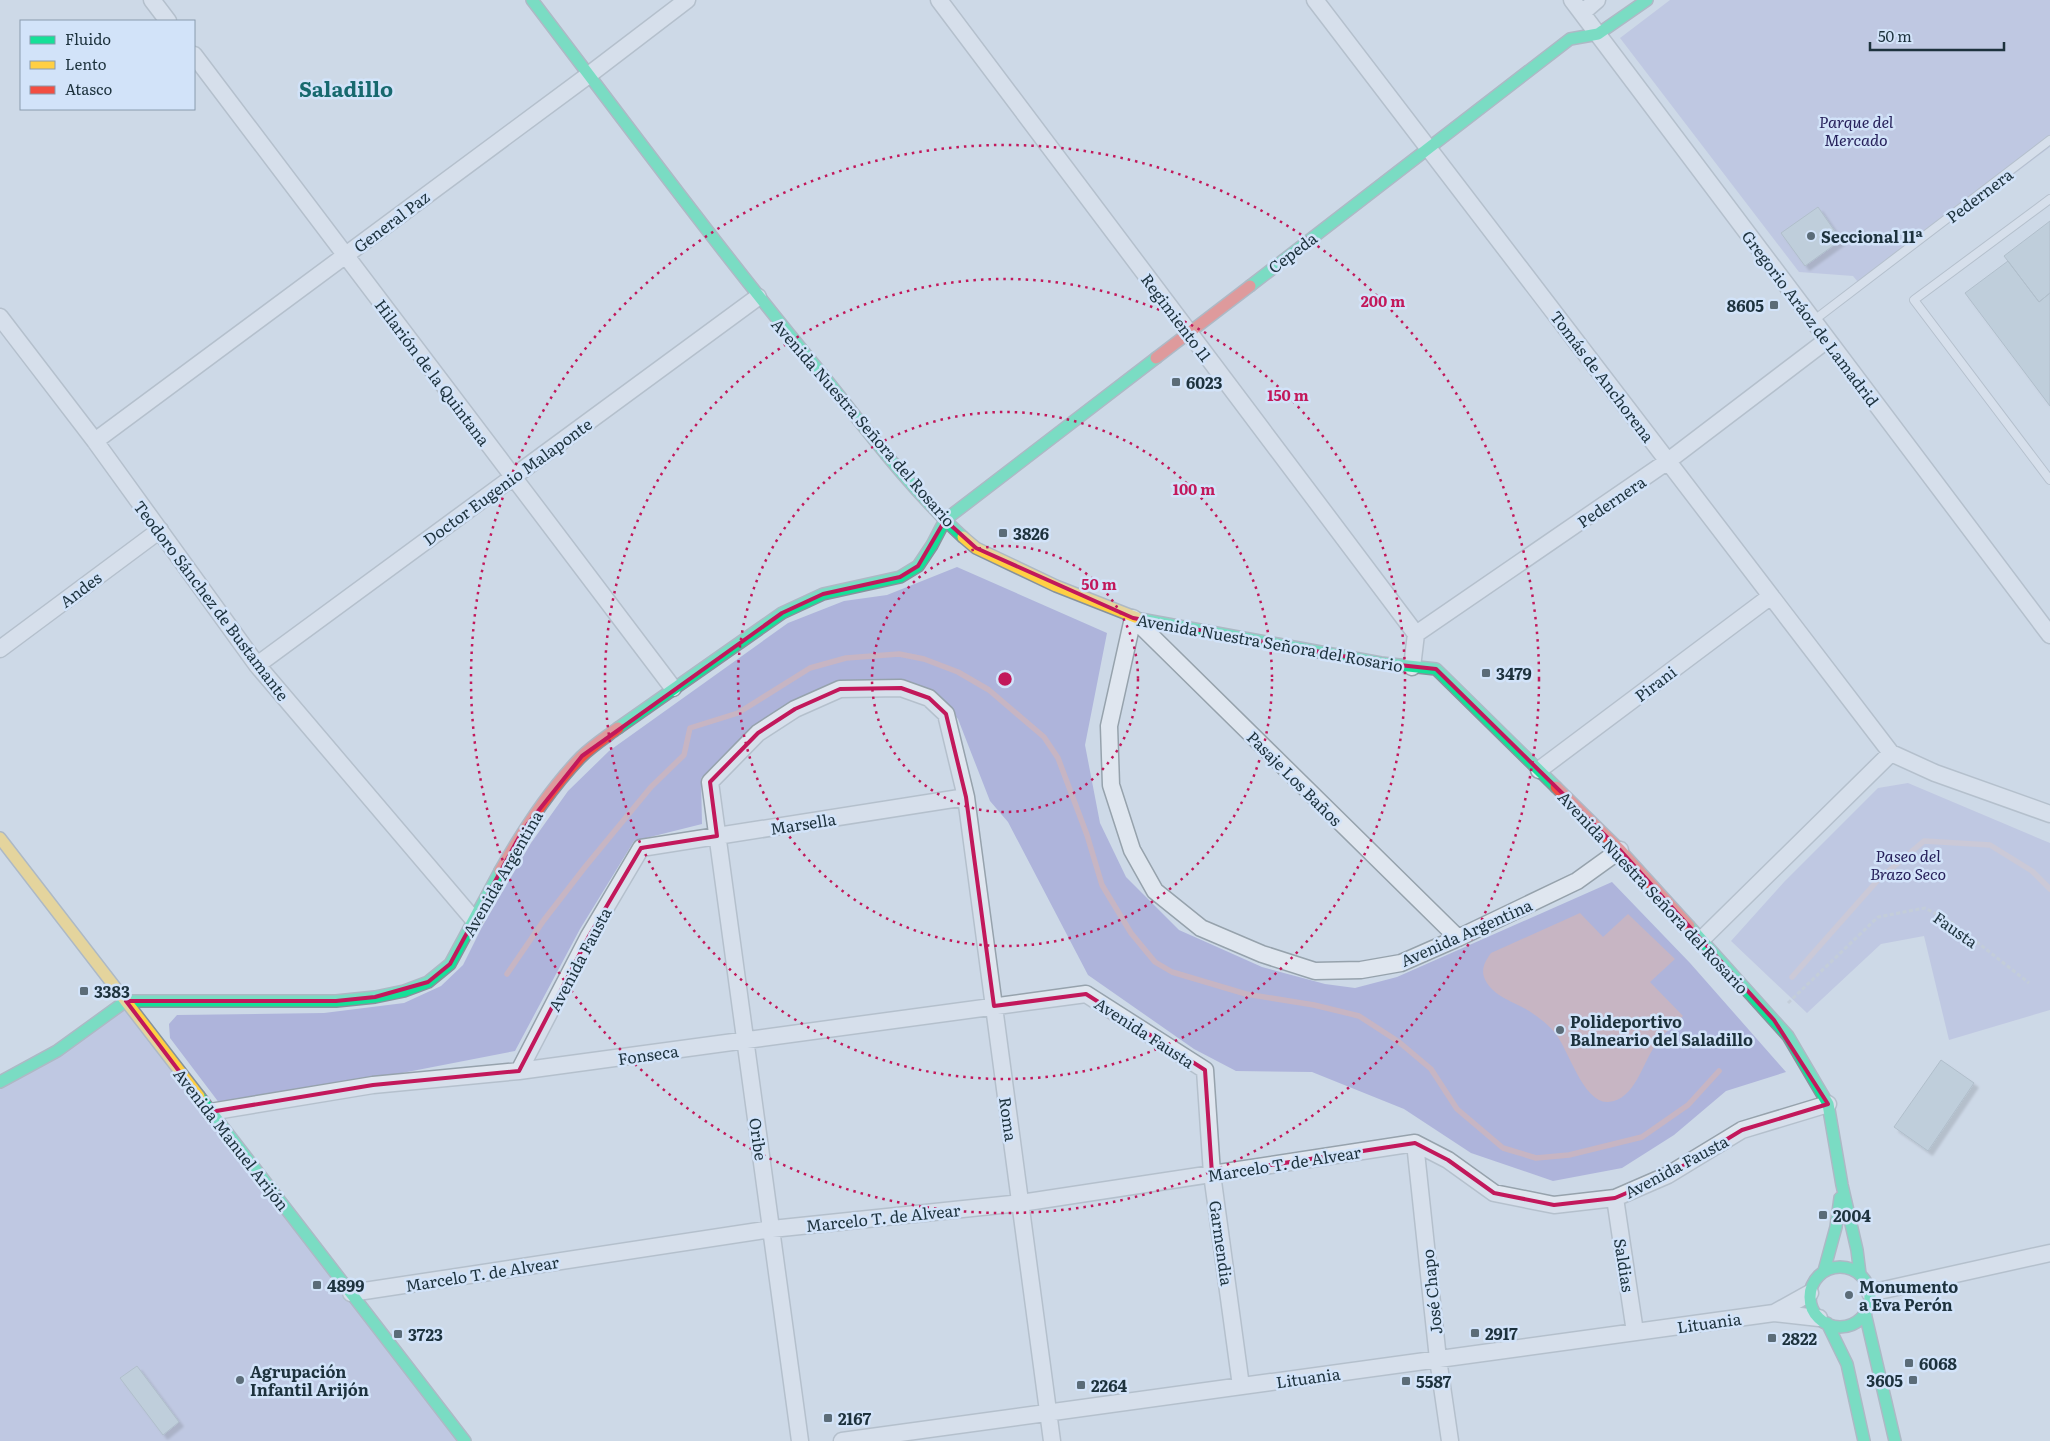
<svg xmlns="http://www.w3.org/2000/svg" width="2050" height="1441" viewBox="0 0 2050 1441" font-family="Literata,serif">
<defs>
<filter id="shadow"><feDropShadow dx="4.5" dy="4.5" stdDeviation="1" flood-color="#0004"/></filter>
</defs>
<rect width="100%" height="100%" fill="#cdd9e7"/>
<path fill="#aeb4db" d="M1670 0H2050V147L1863 288 1853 276 1799 272 1620 38Z
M957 567 1107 633 1085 745 1100 823 1126 877 1179 930 1262 967 1325 984 1355 988 1397 977 1612 882 1690 963 1786 1072 1726 1091 1674 1135 1622 1168 1553 1181 1471 1153 1404 1109 1312 1072 1236 1071 1194 1049 1088 975 1008 822 990 801 958 719 935 694 902 681H837L788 703 754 729 701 778 702 824 634 841 580 929 515 1051 371 1079 220 1104 170 1038 169 1024 177 1015 324 1013 404 1003 441 986 463 965 482 927 531 843 568 791 609 751 788 623 844 601 887 595Z
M1908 783 2050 843V1010L1949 1040 1924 936 1881 944 1807 1013 1731 941 1784 882 1878 788Z
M126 1001 465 1441H0V1082Z"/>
<path fill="#c7b5c3" d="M1580 913 1603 937 1628 914 1675 959 1650 982 1683 1016C1674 1025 1664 1033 1657 1043 1642 1062 1636 1100 1608 1102 1583 1103 1569 1050 1555 1033 1549 1025 1537 1016 1529 1011 1513 1001 1491 996 1484 977 1481 968 1486 960 1491 953Z"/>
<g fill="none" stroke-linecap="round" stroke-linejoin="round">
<path stroke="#c7b5c3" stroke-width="5.5" d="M507 974 544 920 585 867 651 787 684 755 690 728 738 713 810 668 846 658 899 654 924 659 958 672 989 690 1044 737 1058 758 1087 835 1102 885 1131 933 1155 962 1172 972 1246 994 1314 1005 1359 1016 1399 1042 1431 1069 1457 1109 1503 1148 1536 1158 1569 1155 1642 1137 1688 1105 1719 1071
M1792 977 1878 880 1924 841 1990 845 2032 871 2050 889"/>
</g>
<path fill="#adc0cc" stroke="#8c9ea8" filter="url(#shadow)" d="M1818 207 1841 240 1805 266 1781 233Z
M2050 221V293L2039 302 2004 256Z
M2008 261 2039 302 2050 293V406L1965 293Z
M1941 1060 1974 1083 1928 1151 1894 1127Z
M137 1366 179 1422 163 1435 120 1378Z"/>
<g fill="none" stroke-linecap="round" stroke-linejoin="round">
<g stroke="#96a2ac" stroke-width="10">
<path id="lane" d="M2050 199 1914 300 2050 480
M1813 321 2050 140"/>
</g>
<g stroke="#96a2ac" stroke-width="19">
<path id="street" d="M152 0 168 21
M939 0 1416 634
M1315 0 1891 753 1935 773 2050 814
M1572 0 2050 635
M1582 13 1597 0
M194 55 673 688
M0 317 95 441 257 665 474 920
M95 441 590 74 687 0
M1133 618 1109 726 1111 785 1132 850 1155 891 1201 928 1262 954 1315 971 1361 970 1401 963 1458 938 1577 881 1620 850
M1133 618 1458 938
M0 649 160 530
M257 665 758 297
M1412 667 1416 634 1668 461 1827 340
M1539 770 1771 596
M1700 941 1891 753
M519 1071 589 936 641 848 966 797
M210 1112 373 1085 519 1071 1086 994 1205 1070 1212 1174 1241 1386
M1415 1143 1448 1160 1494 1193 1554 1205 1615 1198 1668 1175 1742 1130 1828 1104
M1415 1143 1438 1359 1450 1441
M1615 1198 1635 1332
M351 1293 772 1229 1021 1203 1415 1143
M1870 1293 2050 1253
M1774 1313 1810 1293
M800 1441 710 782 758 733 795 709 840 689 901 688 929 698 946 714 966 797 1052 1441
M842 1441 1774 1313 1819 1318"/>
</g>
<g stroke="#86929c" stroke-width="14">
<path id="fast" d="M532 0C628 126 721 252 822 374 867 430 910 489 963 537
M1250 286 1570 39 1598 34 1647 0
M1140 619 1381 663 1436 669 1556 787
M618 728 782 613 823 594 900 577 918 566 932 545 945 520 1156 358
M1689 926 1788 1036 1828 1104 1842 1185 1857 1250 1860 1274
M0 1082 57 1051 126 1001H336L375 997 404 991 428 982 450 964 500 871
M199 1096 465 1441
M1810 1297a30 30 0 1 1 60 0a30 30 0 1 1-60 0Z
M1824 1271 1836 1227 1840 1198
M1865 1313 1895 1441
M1827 1323 1847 1364 1864 1441"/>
</g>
<g stroke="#86929c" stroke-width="14">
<path id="slow" d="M963 537 976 548 1056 586 1140 619
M0 838 199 1096"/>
</g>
<g stroke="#86929c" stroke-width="14">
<path id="jam" d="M1156 358 1250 286
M1556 787 1620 850 1689 926
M500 871C523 830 548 791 581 757 592 746 606 737 618 728"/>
</g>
<path stroke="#b6bfc7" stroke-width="3" stroke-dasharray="4 2.5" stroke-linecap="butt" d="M1788 1003 1878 917 1925 908 1950 921 2029 983"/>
<use href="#lane" stroke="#dfe6ef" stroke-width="8"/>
<use href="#street" stroke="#dfe6ef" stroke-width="16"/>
<use href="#fast" stroke="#16e098" stroke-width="11"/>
<use href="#slow" stroke="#ffcf43" stroke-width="11"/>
<use href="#jam" stroke="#f24e42" stroke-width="11"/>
</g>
<path d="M0 0H2050V1441H0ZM945 520 976 548 1133 618 1381 663 1436 669 1620 850 1774 1020 1828 1104 1742 1130 1668 1175 1615 1198 1554 1205 1494 1193 1448 1160 1415 1143 1212 1174 1205 1070 1086 994 994 1006 966 797 946 714 929 698 901 688 840 689 795 709 758 733 710 782 717 836 641 848 589 936 519 1071 373 1085 210 1112 126 1001H336L375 997 428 982 450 964 523 830 582 756 782 613 823 594 900 577 918 566Z" fill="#cdd9e7" fill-opacity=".55" fill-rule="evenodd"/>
<path fill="none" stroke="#c2185b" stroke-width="4" stroke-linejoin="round" d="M945 520 976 548 1133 618 1381 663 1436 669 1620 850 1774 1020 1828 1104 1742 1130 1668 1175 1615 1198 1554 1205 1494 1193 1448 1160 1415 1143 1212 1174 1205 1070 1086 994 994 1006 966 797 946 714 929 698 901 688 840 689 795 709 758 733 710 782 717 836 641 848 589 936 519 1071 373 1085 210 1112 126 1001H336L375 997 428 982 450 964 523 830 582 756 782 613 823 594 900 577 918 566Z"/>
<g fill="none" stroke="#c2185b" stroke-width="2.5" stroke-dasharray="2.5 5">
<circle cx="1005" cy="679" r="133"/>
<circle cx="1005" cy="679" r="267"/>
<circle cx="1005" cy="679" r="400"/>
<circle cx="1005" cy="679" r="534"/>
</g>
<g fill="#5b6c78" stroke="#d2e3f9" stroke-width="2">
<circle cx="1811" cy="236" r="5"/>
<rect x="1769" y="300" width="10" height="10" rx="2.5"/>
<rect x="1171" y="377" width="10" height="10" rx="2.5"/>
<rect x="998" y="528" width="10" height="10" rx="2.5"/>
<rect x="1481" y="668" width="10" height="10" rx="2.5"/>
<rect x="79" y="986" width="10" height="10" rx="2.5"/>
<circle cx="1560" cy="1030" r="5"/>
<rect x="1818" y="1210" width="10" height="10" rx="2.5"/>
<rect x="312" y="1280" width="10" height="10" rx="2.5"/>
<circle cx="1849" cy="1295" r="5"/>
<rect x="1470" y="1328" width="10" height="10" rx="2.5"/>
<rect x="393" y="1329" width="10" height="10" rx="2.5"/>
<rect x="1767" y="1333" width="10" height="10" rx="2.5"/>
<rect x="1904" y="1358" width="10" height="10" rx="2.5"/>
<circle cx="240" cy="1380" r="5"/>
<rect x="1908" y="1375" width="10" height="10" rx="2.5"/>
<rect x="1401" y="1376" width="10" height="10" rx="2.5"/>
<rect x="1076" y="1380" width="10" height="10" rx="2.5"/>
<rect x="823" y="1413" width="10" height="10" rx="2.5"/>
</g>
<g text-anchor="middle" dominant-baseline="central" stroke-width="5" stroke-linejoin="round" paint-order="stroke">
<g font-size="16" font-style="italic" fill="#27215b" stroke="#d2e3f9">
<text x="1856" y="121">Parque del<tspan x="1856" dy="18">Mercado</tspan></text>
<text x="1908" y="855">Paseo del<tspan x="1908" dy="18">Brazo Seco</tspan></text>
</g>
<g font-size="16" fill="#1d323d" stroke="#d2e3f9">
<text transform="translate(1979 195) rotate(-37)">Pedernera</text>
<text transform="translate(391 221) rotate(-37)">General Paz</text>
<text transform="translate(1292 252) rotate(-37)">Cepeda</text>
<text transform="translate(1177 317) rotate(53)">Regimiento 11</text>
<text transform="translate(1811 318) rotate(53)">Gregorio Aráoz de Lamadrid</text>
<text transform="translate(433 372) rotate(53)">Hilarión de la Quintana</text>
<text transform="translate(1603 376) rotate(53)">Tomás de Anchorena</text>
<text transform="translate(864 422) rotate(49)">Avenida Nuestra Señora del Rosario</text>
<text transform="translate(507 481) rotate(-36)">Doctor Eugenio Malaponte</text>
<text transform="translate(1611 501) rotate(-34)">Pedernera</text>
<text transform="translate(80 589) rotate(-37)">Andes</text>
<text transform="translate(212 600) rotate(53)">Teodoro Sánchez de Bustamante</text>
<text transform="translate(1270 642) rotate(10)">Avenida Nuestra Señora del Rosario</text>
<text transform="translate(1655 683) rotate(-37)">Pirani</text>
<text transform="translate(1295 778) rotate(45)">Pasaje Los Baños</text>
<text transform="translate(803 823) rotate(-9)">Marsella</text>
<text transform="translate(502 873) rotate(-60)">Avenida Argentina</text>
<text transform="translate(1654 892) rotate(47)">Avenida Nuestra Señora del Rosario</text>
<text transform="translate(1956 929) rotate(35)">Fausta</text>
<text transform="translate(1466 932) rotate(-24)">Avenida Argentina</text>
<text transform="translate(579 959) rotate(-62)">Avenida Fausta</text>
<text transform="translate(1145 1032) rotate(33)">Avenida Fausta</text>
<text transform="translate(648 1054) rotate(-8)">Fonseca</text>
<text transform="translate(1009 1119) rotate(82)">Roma</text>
<text transform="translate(232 1139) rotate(52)">Avenida Manuel Arijón</text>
<text transform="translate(759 1139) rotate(82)">Oribe</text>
<text transform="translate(1284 1163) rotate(-9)">Marcelo T. de Alvear</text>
<text transform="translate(1676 1166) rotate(-28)">Avenida Fausta</text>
<text transform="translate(883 1217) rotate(-6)">Marcelo T. de Alvear</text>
<text transform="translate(1222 1243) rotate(82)">Garmendia</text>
<text transform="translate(1625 1265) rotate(81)">Saldias</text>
<text transform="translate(482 1273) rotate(-9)">Marcelo T. de Alvear</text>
<text transform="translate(1431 1292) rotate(-96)">José Chapo</text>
<text transform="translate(1709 1322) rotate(-8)">Lituania</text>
<text transform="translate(1308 1377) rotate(-8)">Lituania</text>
</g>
<g font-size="16" font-weight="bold" fill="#1d323d" stroke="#d2e3f9" text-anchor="start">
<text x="1821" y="236">Seccional 11ª</text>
<text x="1764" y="305" text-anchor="end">8605</text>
<text x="1186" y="382">6023</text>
<text x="1013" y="533">3826</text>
<text x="1496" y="673">3479</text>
<text x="94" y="991">3383</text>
<text x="1570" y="1021">Polideportivo<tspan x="1570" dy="18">Balneario del Saladillo</tspan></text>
<text x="1833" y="1215">2004</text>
<text x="327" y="1285">4899</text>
<text x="1859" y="1286">Monumento<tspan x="1859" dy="18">a Eva Perón</tspan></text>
<text x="1485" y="1333">2917</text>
<text x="408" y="1334">3723</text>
<text x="1782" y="1338">2822</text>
<text x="1919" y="1363">6068</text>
<text x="250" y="1371">Agrupación<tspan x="250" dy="18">Infantil Arijón</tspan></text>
<text x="1903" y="1380" text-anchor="end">3605</text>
<text x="1416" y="1381">5587</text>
<text x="1091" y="1385">2264</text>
<text x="838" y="1418">2167</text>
</g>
<g font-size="21" font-weight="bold" fill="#17696e" stroke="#d2e3f9">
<text x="346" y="87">Saladillo</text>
</g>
</g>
<circle cx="1005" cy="679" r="8" fill="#c2185b" stroke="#d2e3f9" stroke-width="2.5"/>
<g font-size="15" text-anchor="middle" font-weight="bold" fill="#c2185b" stroke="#d2e3f9" stroke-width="5" stroke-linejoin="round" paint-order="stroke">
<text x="1383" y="307">200 m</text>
<text x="1288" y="401">150 m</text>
<text x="1194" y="495">100 m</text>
<text x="1099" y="590">50 m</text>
</g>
<rect x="20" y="20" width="175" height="90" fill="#d2e3f9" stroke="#8a9cae"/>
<rect x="30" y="36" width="25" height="8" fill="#16e098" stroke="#8a9cae"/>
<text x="65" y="45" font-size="15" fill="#1d323d">Fluido</text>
<rect x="30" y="61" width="25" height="8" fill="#ffcf43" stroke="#8a9cae"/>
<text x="65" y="70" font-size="15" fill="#1d323d">Lento</text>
<rect x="30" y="86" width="25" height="8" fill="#f24e42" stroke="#8a9cae"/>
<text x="65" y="95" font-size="15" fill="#1d323d">Atasco</text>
<path d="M1870 42v8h134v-8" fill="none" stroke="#1d323d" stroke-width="2.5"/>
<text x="1878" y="42" font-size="15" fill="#1d323d" stroke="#d2e3f9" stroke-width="4" paint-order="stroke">50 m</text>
</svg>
